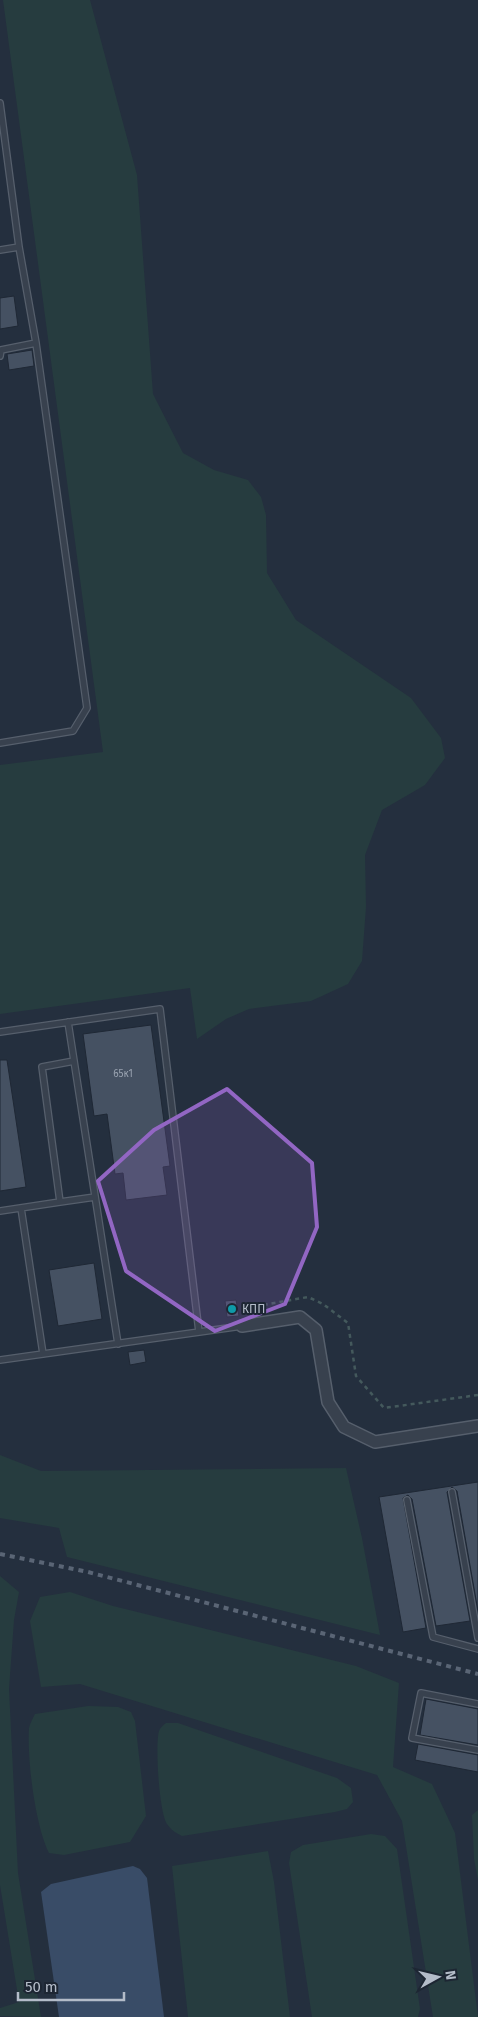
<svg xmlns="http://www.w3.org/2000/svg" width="478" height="2017" viewBox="0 0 478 2017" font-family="'Fira Sans',sans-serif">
<rect width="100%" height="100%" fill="#242f3e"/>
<path fill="#263c3f" d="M3 0H90L137 175 153 394 183 453 214 470 248 480 261 497 266 515 267 573 296 620 411 698 441 738 445 758 425 785 382 810 365 855 366 907 362 961 348 984 311 1001 249 1009 226 1019 197 1039 190 988 0 1014V765L103 752Z
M0 1455 41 1471 346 1468 362 1538 380 1635 67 1557 59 1528 0 1518Z
M0 1576 19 1592 14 1620 9 1689 18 1873 41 2017 0 2016V2008L19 2002 0 1885Z
M70 1592 113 1606 356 1666 399 1683 393 1767 432 1784 455 1833 478 2017H433L402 1821 377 1775 80 1684 41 1687 30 1621 40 1597Z
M88 1706 118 1707 131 1712 135 1721 146 1816 130 1842 64 1855 49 1853C35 1825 27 1759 29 1728 30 1723 33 1718 35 1714Z
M166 1723H178L337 1778 351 1788 353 1802 347 1809 335 1812 182 1836C176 1833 171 1830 167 1824 159 1812 155 1745 159 1731 160 1728 163 1725 166 1723Z
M478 1810V1880L474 1859 472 1815Z
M371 1834 385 1836 397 1849 420 2009 418 2017H312L289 1863 291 1852 303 1845Z
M268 1851 274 1882 290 2017H188L172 1866Z"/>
<path fill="#394c67" d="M133 1866 140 1869 147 1878 164 2017H59L41 1892 51 1884Z"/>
<path fill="#455162" stroke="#1f2835" d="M14 296 18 326 0 329V298Z
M32 350 34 366 9 370 7 354Z
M151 1025 170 1166 163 1167 167 1195 126 1200 123 1173 115 1174 107 1114 94 1116 83 1034Z
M0 1060H7L26 1187 0 1191Z
M94 1263 102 1319 58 1326 49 1270Z
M236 1300 239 1316 227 1317 225 1301Z
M144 1350 146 1362 130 1365 128 1352Z
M478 1482V1611L457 1491 452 1487 447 1492 470 1621 436 1626 412 1499 408 1495 403 1498 426 1628 403 1632 379 1497Z
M426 1699 478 1709V1745L420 1735Z
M418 1744 478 1755V1772L415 1760Z"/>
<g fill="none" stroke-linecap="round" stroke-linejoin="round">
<g stroke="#565f6c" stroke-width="8">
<path id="service" d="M0 103 19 247 36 343 87 708 73 731 0 743
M0 250 19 247
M0 356 1 350 36 343
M68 1022 118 1344
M0 1032 160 1009 199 1332
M74 1061 42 1067 60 1202 95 1197
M21 1208 43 1354
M0 1211 60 1202
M0 1360 242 1326
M452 1492 478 1638
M407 1500 433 1637 478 1649
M478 1704 421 1693 412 1738 478 1750"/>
</g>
<g stroke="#565f6c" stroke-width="14">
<path id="minor" d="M242 1326 300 1317 316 1330 328 1402 344 1427 375 1442 478 1426"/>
</g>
<path stroke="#44595c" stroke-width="2.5" stroke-dasharray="4 4" stroke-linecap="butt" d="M245 1314 246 1308 308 1297 323 1304 348 1323 356 1376 384 1408 478 1395"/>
<use href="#service" stroke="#38414e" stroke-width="5.5"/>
<use href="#minor" stroke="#38414e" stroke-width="11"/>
<path stroke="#5a6575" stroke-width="4" stroke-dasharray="5 5" stroke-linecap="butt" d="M0 1554 88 1572 478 1674"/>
</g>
<path fill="#9266c3" fill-opacity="0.2" stroke="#9266c3" stroke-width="4" stroke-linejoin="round" d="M227 1089 312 1163 317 1227 285 1304 215 1331 126 1271 98 1181 154 1130Z"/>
<circle fill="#0f9aa8" stroke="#1d2633" stroke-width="2" cx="232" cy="1309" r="5"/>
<g text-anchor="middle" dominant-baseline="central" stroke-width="4" stroke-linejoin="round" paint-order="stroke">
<g font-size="10" fill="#98a1af">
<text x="123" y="1074">65к1</text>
</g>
<g font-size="12" fill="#b4bcc9" stroke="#1d2633" text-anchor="start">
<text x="242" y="1309">КПП</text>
</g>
</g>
<g transform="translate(438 1977) rotate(82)" stroke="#1d2633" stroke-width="4" paint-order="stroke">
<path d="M0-4L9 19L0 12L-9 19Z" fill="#b4bcc9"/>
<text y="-8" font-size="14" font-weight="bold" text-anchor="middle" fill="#b4bcc9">N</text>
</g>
<path d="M18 1992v8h106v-8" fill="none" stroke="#b4bcc9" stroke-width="2.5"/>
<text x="25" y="1992" font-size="15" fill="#b4bcc9" stroke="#1d2633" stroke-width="4" paint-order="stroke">50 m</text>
</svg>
